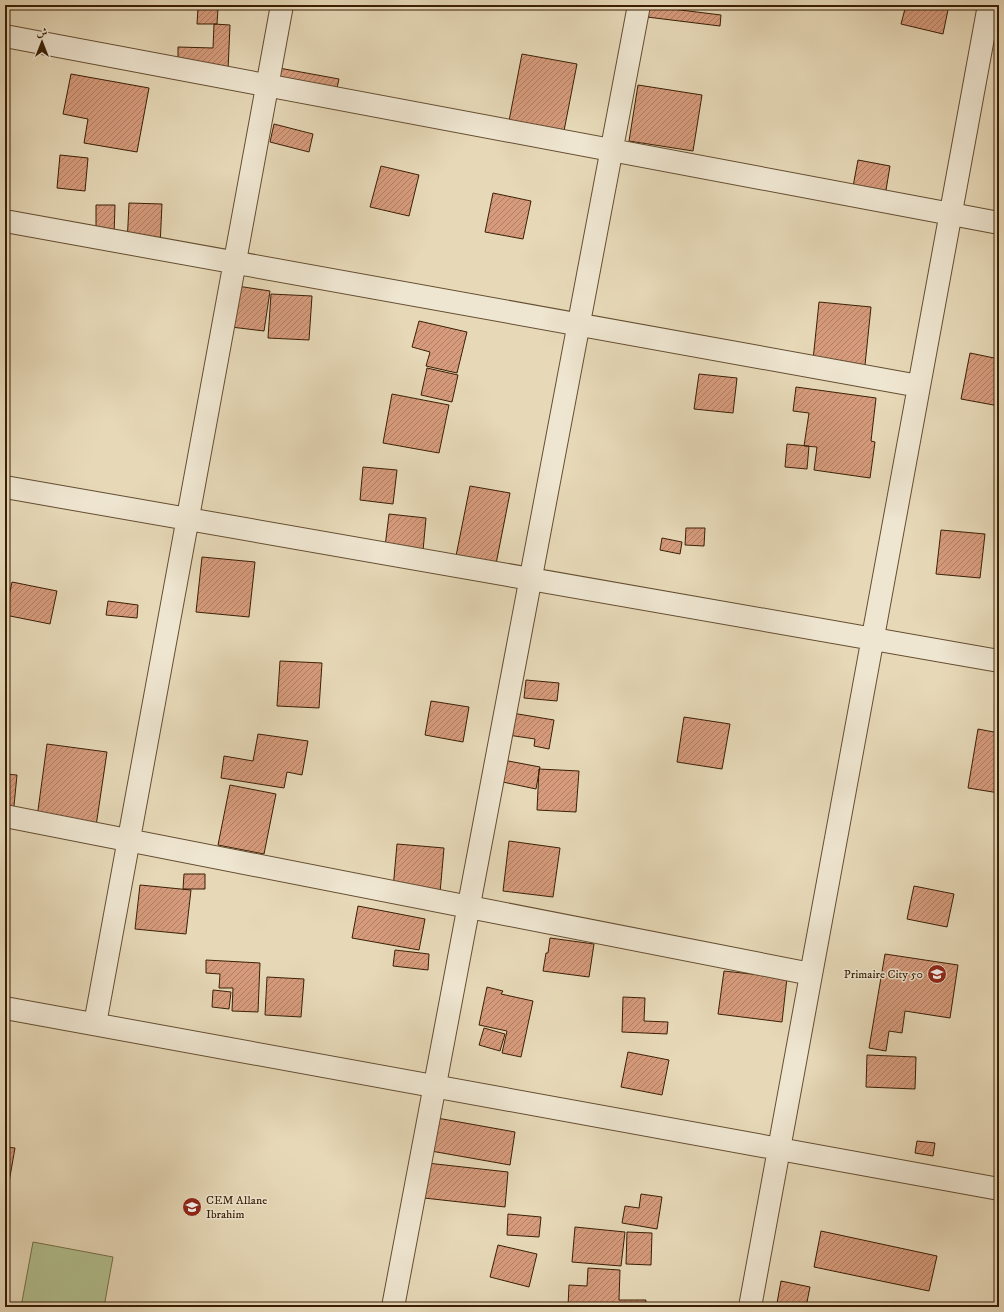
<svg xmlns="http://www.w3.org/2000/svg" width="1004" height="1312" viewBox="0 0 1004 1312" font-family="'IM FELL DW Pica',Amiri,serif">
<defs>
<pattern id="building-hatch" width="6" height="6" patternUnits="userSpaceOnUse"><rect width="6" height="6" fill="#d69b7c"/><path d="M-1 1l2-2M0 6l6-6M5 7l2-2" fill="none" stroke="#af7e64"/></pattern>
</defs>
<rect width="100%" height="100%" fill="#e7d9b8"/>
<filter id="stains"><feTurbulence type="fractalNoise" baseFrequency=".005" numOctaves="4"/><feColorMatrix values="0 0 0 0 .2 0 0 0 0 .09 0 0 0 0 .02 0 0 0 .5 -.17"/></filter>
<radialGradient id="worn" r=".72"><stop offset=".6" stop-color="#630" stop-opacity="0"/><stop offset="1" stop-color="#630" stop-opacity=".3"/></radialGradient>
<path fill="#b3c090" stroke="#76704a" d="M33 1242 113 1257 104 1307H21Z"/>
<path fill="url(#building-hatch)" stroke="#3a1f05" d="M906 5H949L943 34 901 24Z
M648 6 721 15 720 26 647 17Z
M198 8 218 9 217 24H197Z
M214 24 230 25 228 70 178 68V47L213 48Z
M522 54 577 64 563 136 508 126Z
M279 68 339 79 335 97 276 87Z
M71 74 149 88 137 152 84 143 88 119 63 114Z
M638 85 702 95 693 151 629 141Z
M274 124 313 134 309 152 270 142Z
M60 155 88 158 85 191 57 188Z
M858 160 890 166 884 202 851 197Z
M381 166 419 175 409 216 370 207Z
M493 193 531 201 523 239 485 232Z
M129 203 162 204 160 246 127 245Z
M96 205H115L114 236 96 235Z
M237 286 270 291 264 331 231 327Z
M271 294 312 296 309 340 268 338Z
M819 302 871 307 865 365 813 360Z
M419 321 467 332 457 373 426 366 430 352 412 347Z
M970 353 999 359V406L961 399Z
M427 368 458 375 452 402 421 395Z
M699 374 737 378 733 413 694 409Z
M796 387 876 398 871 441 875 442 870 478 814 470 817 447 804 446 809 413 793 411Z
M392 394 449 405 439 453 383 443Z
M787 444 809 446 807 469 785 467Z
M363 467 397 470 393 504 360 500Z
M470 486 510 493 495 569 455 561Z
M389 514 426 518 423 551 385 547Z
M686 528H705L704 546 685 545Z
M941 530 985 534 980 578 936 574Z
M662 538 682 542 680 554 660 550Z
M202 557 255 562 249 617 196 612Z
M12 582 57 591 50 624 5 615Z
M108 601 138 605 137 618 106 615Z
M280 661 322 663 319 708 277 706Z
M526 680 559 683 557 701 524 698Z
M431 701 469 707 463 742 425 735Z
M512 713 554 720 549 749 534 746 535 739 508 735Z
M684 717 730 724 722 769 677 762Z
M978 729 999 733V793L968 788Z
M258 734 308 741 302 775 287 772 284 788 221 778 224 756 253 761Z
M47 744 107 752 95 833 36 825Z
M503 760 540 767 536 789 498 781Z
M539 769 579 771 576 812 537 810Z
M5 774 17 775 13 816 5 815Z
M230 785 276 794 264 854 218 845Z
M509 841 560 848 553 897 503 891Z
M397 844 444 848 440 893 393 889Z
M184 874H205V889H183Z
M140 885 191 890 186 934 135 929Z
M914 886 954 894 947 927 907 919Z
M358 906 425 919 419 950 352 938Z
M550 938 594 944 589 977 543 971 546 953H548Z
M395 950 429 954 428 970 393 966Z
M885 954 958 965 950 1018 905 1011 902 1033 889 1031 886 1051 869 1048Z
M206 960 260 963 258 1012 232 1011 233 988H219L220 974 206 973Z
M724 971 787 978 782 1022 718 1014Z
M267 977 304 979 301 1017 265 1015Z
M487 987 503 991 501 994 533 1001 521 1057 502 1053 507 1031 479 1025Z
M213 990 231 992 229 1009 212 1007Z
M623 997 645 998 644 1021 668 1022 667 1034 622 1032Z
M484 1028 505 1034 500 1051 479 1045Z
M628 1052 669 1060 662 1095 621 1087Z
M867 1055 916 1057 915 1089 866 1087Z
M437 1118 515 1132 510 1165 431 1151Z
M917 1141 935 1143 933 1156 915 1153Z
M5 1147 15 1148 5 1205Z
M427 1163 508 1172 505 1207 424 1198Z
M641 1194 662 1197 657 1229 622 1223 625 1206 639 1208Z
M508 1214 541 1217 539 1237 507 1235Z
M575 1227 625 1232 621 1266 572 1262Z
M821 1231 937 1256 929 1291 814 1267Z
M627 1232 652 1233 651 1265 626 1264Z
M498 1245 537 1254 529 1287 490 1277Z
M588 1268 620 1270 619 1300H646L645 1307 568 1306 569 1285 587 1286Z
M781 1281 810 1287 806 1307H795L777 1303Z"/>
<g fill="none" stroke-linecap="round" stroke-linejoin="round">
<g stroke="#654e32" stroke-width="24">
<path id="minor" d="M5 36 999 223
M5 221 919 386
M5 487 999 661
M5 816 811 974
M5 1008 999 1189
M95 1024 282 5
M393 1307 639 5
M750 1307 989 5"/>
</g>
<use href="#minor" stroke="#efe6d1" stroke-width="22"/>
</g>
<defs>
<g id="school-disc" transform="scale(1)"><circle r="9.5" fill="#8f2418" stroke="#efe6d1"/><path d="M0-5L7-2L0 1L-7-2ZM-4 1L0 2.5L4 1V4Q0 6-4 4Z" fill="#fff"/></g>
</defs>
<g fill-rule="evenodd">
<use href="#school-disc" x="937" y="974"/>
<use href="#school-disc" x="192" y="1207"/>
</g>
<g text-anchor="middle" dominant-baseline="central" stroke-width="3" stroke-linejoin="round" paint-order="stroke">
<g font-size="12" fill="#3a1f05" stroke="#efe6d1" text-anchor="end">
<text x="923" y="974">Primaire City 50</text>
<text x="206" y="1200" text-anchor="start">CEM Allane<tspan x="206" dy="14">Ibrahim</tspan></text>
</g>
</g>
<rect width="1004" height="1312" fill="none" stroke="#e7d9b8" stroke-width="20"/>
<rect x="6" y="6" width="992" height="1300" fill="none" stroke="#3a1f05" stroke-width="2"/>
<rect x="10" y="10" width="984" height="1292" fill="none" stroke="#3a1f05"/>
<g transform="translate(42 42)" stroke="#efe6d1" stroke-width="3" paint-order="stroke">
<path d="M0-3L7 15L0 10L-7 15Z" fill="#3a1f05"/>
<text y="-6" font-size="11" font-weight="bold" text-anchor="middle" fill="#3a1f05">ش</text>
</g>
<rect width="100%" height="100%" filter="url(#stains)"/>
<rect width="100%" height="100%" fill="url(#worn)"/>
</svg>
